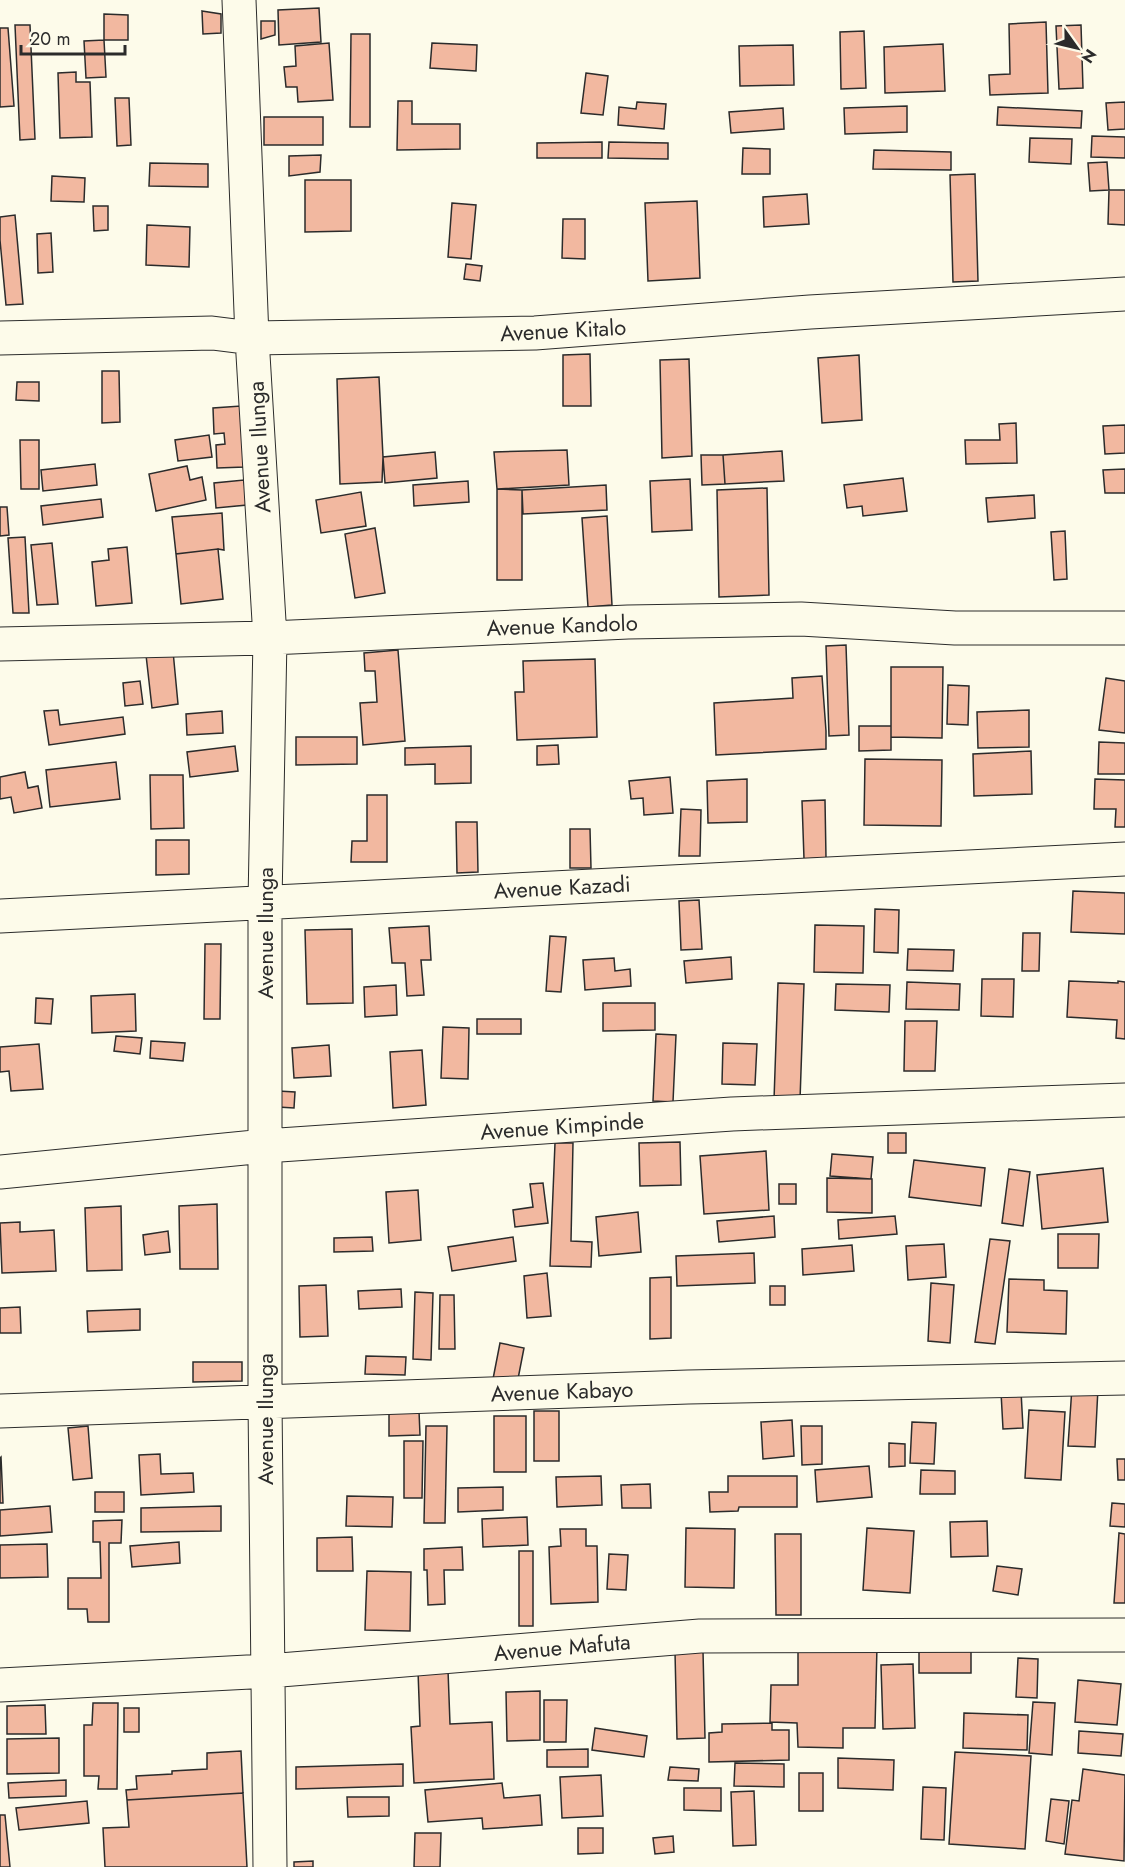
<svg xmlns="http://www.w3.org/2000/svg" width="1125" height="1867" viewBox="0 0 1125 1867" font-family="Jost,sans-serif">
<rect width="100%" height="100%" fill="#fdfbea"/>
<path fill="#f2b8a0" stroke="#2b2b2b" stroke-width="1.5" d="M319 8 321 42 279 45 278 10Z
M202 11 221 14V33L203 34Z
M104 14 128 15V40H104Z
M261 21H275V35L261 39Z
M1046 22 1048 93 990 95 989 75 1010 74 1009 24Z
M15 25H30L35 139 20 140Z
M1081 25 1083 88 1059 89 1056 26Z
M0 28H8L14 106 0 107Z
M864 31 866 88 841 89 840 32Z
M351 34H370V127H350Z
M104 40 106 77 86 78 84 41Z
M329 43 333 100 298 102 297 87H286L284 67 296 66 295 46Z
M432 43 477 45 476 71 430 68Z
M943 44 945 91 885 93 884 47Z
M793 45 794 85 740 86 739 46Z
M76 72V82H90L92 137 60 138 58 73Z
M586 73 608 76 603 115 581 113Z
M115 98H129L131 145 117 146Z
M398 101H412V124H460V149L397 150Z
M637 102 666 104 664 129 618 125 619 107 636 109Z
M1125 102V129L1108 130 1106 103Z
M907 106V132L845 134 844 108Z
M998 107 1082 111 1081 128 997 125Z
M783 108 784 129 731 133 729 112Z
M264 117H323V145H264Z
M1092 136 1125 137V158L1091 157Z
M1030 138 1072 139 1071 164 1029 162Z
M602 142V158H537V143Z
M609 142 668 143V159L608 158Z
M743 148 770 149V174H742Z
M874 150 951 152V170L873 169Z
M321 155 320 172 289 176V156Z
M1107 162 1109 190 1090 191 1088 163Z
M150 163 208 164V187L149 186Z
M975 174 978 281 953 282 950 175Z
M52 176 85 178 84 202 51 201Z
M305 180H351V231L305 232Z
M1109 190H1125V225L1108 224Z
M807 194 809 224 764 227 763 197Z
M697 201 700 278 648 281 645 203Z
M452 203 476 205 471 259 448 257Z
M93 206H108V230L94 231Z
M15 215 23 304 6 305 0 240V217Z
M563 219H585V259L562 258Z
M147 225 190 227 189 267 146 265Z
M51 233 53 272 38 273 37 234Z
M466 264 482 266 480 281 464 279Z
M590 354 591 406H563V355Z
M859 355 862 420 822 423 818 358Z
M689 359 692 456 662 458 660 360Z
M102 371H119L120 422 102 423Z
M379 377 383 457 382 482 340 484 337 379Z
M17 382H39V401L16 400Z
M241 406 245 467 217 468 216 445 225 444 224 433 214 434 213 408Z
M1016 423 1017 463 966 464 965 440H1000L999 424Z
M1125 425V453L1105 454 1103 426Z
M209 435 212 457 178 461 175 440Z
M20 440H39V489H21Z
M567 450 569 485 497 489 494 452Z
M782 451 784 481 725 484 723 455Z
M435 452 437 478 385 483 383 457Z
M701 455H723L725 484 702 485Z
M95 464 97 485 43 491 41 470Z
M187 466 190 480 202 477 206 500 156 511 149 474Z
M1125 469V494V493H1105L1103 470Z
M903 478 907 511 863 516 862 506 847 508 844 485Z
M690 479 692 530 652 532 650 481Z
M244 480 247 505 216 508 214 483Z
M468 481 469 502 414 506 413 485Z
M606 485 607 510 523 514 522 490Z
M767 488 769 595 719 597 717 490Z
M497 489 522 490V580H497Z
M361 492 366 526 321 533 316 500Z
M1034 495 1035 518 988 522 986 498Z
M101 499 103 517 43 525 41 506Z
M0 507H7L9 535 0 536Z
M222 513 224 550 218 549 176 554 172 517Z
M607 516 612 605 588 607 582 518Z
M375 528 385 593 355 598 345 534Z
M1065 531 1067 579 1054 580 1051 532Z
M25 537 29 613H13L8 538Z
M52 543 58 604 37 605 31 545Z
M127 547 132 603 96 606 92 562 109 560 108 549Z
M218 549 223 599 181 604 176 554Z
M846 645 849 735 829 736 826 646Z
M398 650 405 741 363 745 360 703 377 702 375 671H365L364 653Z
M173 651 178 704 152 708 146 655Z
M595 659 597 737 517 740 515 692H524L523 661Z
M891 667H943L942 738 891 737Z
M822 676 826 731V749L716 755 714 703 793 698 792 678Z
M1106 678 1125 681V733L1099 730Z
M140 681 143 704 125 706 123 683Z
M948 685 969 686 968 725 947 724Z
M58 710 60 725 123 717 125 734 49 745 44 711Z
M1029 710V747L978 748 977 712Z
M222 711 223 733 187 735 186 714Z
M859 726H891V750L859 751Z
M296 737H357V764L296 765Z
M1099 742 1125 743V774H1098Z
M558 745 559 764 537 765V746Z
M235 746 238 771 190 777 187 752Z
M471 746V783L435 784V764L405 765V748Z
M1031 751 1032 794 974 796 973 754Z
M865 759 942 760 941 826 864 825Z
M116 762 120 799 50 807 46 770Z
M25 772 28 788 38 786 42 808 14 813 11 797 0 799V777Z
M150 775H183L184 828 151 829Z
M670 777 673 813 644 815 643 798 631 799 629 781Z
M747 779V822L708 823 707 781Z
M1095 779 1125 780V827H1115L1116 809H1094Z
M367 795H387V862H351L352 841H367Z
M825 800 826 858 804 859 802 801Z
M681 809 701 810 700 856H679Z
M456 822H477L478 872 457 873Z
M570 829H590L591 868H570Z
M156 840H189V874L156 875Z
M1073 891 1125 893V934L1071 932Z
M699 900 702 949 681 950 679 901Z
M875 909 899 910 898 953 874 952Z
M815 925 864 926 863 973 814 972Z
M429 926 431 960H421L424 995 407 996 405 963H392L389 928Z
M352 929 353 1003 307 1004 305 930Z
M1023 933H1040L1039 971H1022Z
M550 936 566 937 561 992 546 991Z
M205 944H221L220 1019H204Z
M908 949 954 950 953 971 907 970Z
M731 957 732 979 686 983 684 961Z
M614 958 615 971 630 969 631 986 585 990 583 960Z
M982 979H1014L1013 1017 981 1016Z
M1069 981 1118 983V981L1125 982V1039L1116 1038 1117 1020 1067 1017Z
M907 982 960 984 959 1010 906 1009Z
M778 983 804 984 800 1100H774Z
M836 984 890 985 889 1012 835 1010Z
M396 985 397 1015 365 1017 364 987Z
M135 994 136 1031 92 1033 91 996Z
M36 998 53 999 51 1024 35 1023Z
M603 1003H655V1030L603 1031Z
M477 1019H521V1034H477Z
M905 1021H937L935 1071H904Z
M443 1027 469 1028 468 1079 441 1078Z
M656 1034 676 1035 673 1102 653 1101Z
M116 1036 142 1038 140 1054 114 1051Z
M151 1041 185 1043 183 1061 150 1058Z
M723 1043 757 1044 755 1085 722 1084Z
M39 1044 43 1089 11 1091 9 1071 0 1072V1047Z
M329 1045 331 1076 294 1078 292 1048Z
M422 1050 426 1105 393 1108 390 1052Z
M278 1091 295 1092 294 1108 278 1107Z
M888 1133H906V1153H888Z
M680 1142 681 1185 640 1186 639 1143Z
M555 1143H573L571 1241 592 1242 591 1267 550 1266Z
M766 1151 769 1210 704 1214 700 1156Z
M832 1154 873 1157 871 1179 830 1176Z
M914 1160 985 1168 981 1206 909 1197Z
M1103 1168 1108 1222 1042 1229 1037 1175Z
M1009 1169 1030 1172 1023 1226 1002 1223Z
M827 1178 872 1179V1213L827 1212Z
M543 1183 548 1223 515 1227 513 1210 533 1207 530 1184Z
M779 1184H796V1204H779Z
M418 1190 421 1240 389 1243 386 1192Z
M217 1204 218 1269H180L179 1206Z
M121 1206 122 1270 87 1271 85 1208Z
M638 1212 641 1252 599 1256 596 1217Z
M774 1216 775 1237 719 1242 717 1221Z
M895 1216 897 1234 839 1239 838 1220Z
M20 1222V1232L54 1230 56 1271 2 1273 0 1223Z
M168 1231 170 1252 145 1255 143 1235Z
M1058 1234H1099L1098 1268H1058Z
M372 1237 373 1251 334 1252V1238Z
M513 1237 516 1261 452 1271 448 1247Z
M990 1239 1010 1241 995 1344 975 1342Z
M944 1244 946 1277 908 1280 906 1246Z
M852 1245 854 1271 803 1275 802 1249Z
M754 1253 755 1283 677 1286 676 1256Z
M547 1273 551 1316 527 1318 524 1276Z
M671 1277V1338L650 1339V1278Z
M1009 1279 1044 1280V1290L1067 1291 1066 1334 1007 1332Z
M931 1283 954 1285 950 1343 928 1341Z
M326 1285 328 1336 300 1337 299 1286Z
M770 1286H785V1305H770Z
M401 1289 402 1307 359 1309 358 1291Z
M415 1292 433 1293 431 1360 413 1359Z
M440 1295H454L455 1349H439Z
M20 1307 21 1333H0V1308Z
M140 1309V1330L88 1332 87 1311Z
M500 1343 524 1348 517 1384 493 1379Z
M366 1356 406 1357 405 1375 365 1374Z
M193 1362H242V1381L193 1382Z
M1072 1387 1098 1388 1095 1447 1068 1446Z
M1021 1391 1023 1428 1003 1429 1001 1392Z
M1029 1410 1065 1412 1061 1480 1025 1478Z
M419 1411 420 1435 389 1436V1412Z
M534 1411H559V1461H534Z
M494 1416H526V1472H494Z
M792 1420 794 1456 763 1459 761 1422Z
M912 1422 936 1423 934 1464 910 1463Z
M88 1426 92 1478 73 1480 68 1428Z
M426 1426H447L445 1523H424Z
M801 1426H822V1464L802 1465Z
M404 1441H423L422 1498H404Z
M889 1443 905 1444V1466L889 1467Z
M160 1454 161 1474 193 1473 194 1492 141 1495 139 1455Z
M1 1457 3 1503H0V1458Z
M1117 1459H1125V1480H1118Z
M869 1466 872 1497 817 1502 815 1470Z
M921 1470 955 1471V1494H920Z
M601 1476 602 1505 557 1507 556 1477Z
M728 1476H797V1507H739L738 1511 710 1512 709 1492H728Z
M650 1484 651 1508H622L621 1485Z
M503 1487V1510L458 1512V1488Z
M95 1492H124V1512H95Z
M347 1496 393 1497 392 1527 346 1526Z
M1112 1503 1125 1504V1527L1110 1526Z
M50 1506 52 1532 0 1536V1510Z
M221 1506V1531L141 1532V1508Z
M527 1517 528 1545 483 1547 482 1519Z
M122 1520 121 1543H109V1622H88L87 1609H68V1578H101L100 1542H93V1521Z
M987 1521 988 1556 951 1557 950 1522Z
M686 1528 735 1529 734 1588 685 1587Z
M867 1528 914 1531 910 1593 863 1590Z
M560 1529H586V1546H597L598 1602 551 1604 549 1547 561 1546Z
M1119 1533 1125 1534V1603H1114Z
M775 1534H801V1615H776Z
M352 1537 353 1571H317V1538Z
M179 1542 180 1563 132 1567 130 1546Z
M47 1544 48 1577 0 1578V1545Z
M462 1547 463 1570H444L445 1604 428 1605 427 1570H424V1549Z
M519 1551H533V1626H519Z
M609 1554 628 1555 626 1590 607 1589Z
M997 1566 1022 1569 1018 1595 993 1591Z
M367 1571 411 1572 410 1631 365 1630Z
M798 1645 877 1646 875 1728H843V1748L798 1747 797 1723 770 1722 771 1685H798Z
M919 1647H971V1673H919Z
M703 1651 705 1738 677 1739 675 1652Z
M1018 1658 1038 1659 1037 1698 1016 1697Z
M913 1664 915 1728 883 1729 881 1665Z
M448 1670 450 1724 492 1722 494 1779 414 1783 411 1727 420 1726 418 1671Z
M1078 1680 1121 1684 1117 1725 1075 1722Z
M540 1691V1740L507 1741 506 1692Z
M544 1700H567L566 1742H544Z
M1033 1702 1055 1703 1052 1755 1029 1753Z
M93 1703H118L117 1789H98L99 1776H84V1725H92Z
M45 1705 46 1734H7V1706Z
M124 1708H139V1732H124Z
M964 1713 1028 1715 1027 1750 963 1748Z
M772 1723V1730H789V1760L709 1762V1733L722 1732V1724Z
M595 1728 647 1736 644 1757 592 1750Z
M1079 1731 1123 1734 1121 1756 1078 1753Z
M59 1738V1773L7 1774V1739Z
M588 1749V1767H547V1750Z
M241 1751 243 1793 127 1800 126 1790 137 1789 136 1776 172 1774V1771L207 1769V1753Z
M955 1752 1031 1756 1025 1849 949 1844Z
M838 1758 894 1760 893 1790 838 1788Z
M735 1763 784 1764V1787L734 1786Z
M403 1764V1786L296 1789V1767Z
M670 1767 699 1769 698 1781 668 1780Z
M1083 1769 1125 1775 1124 1861 1065 1854 1072 1800 1079 1801Z
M799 1773H823V1811H799Z
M601 1775 603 1816 562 1818 560 1777Z
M66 1780V1796L9 1798 8 1783Z
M502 1783 504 1798 540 1795 542 1825 483 1829 482 1818 428 1822 425 1790Z
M923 1787 946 1788 944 1840 921 1839Z
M684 1788H721V1811L684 1810Z
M754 1791 756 1845 733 1846 731 1792Z
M243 1793 247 1867H105L103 1828 129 1827 127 1800Z
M347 1797H389V1816L348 1817Z
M1051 1799 1069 1801 1064 1844 1046 1841Z
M87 1801 89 1823 19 1830 16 1808Z
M0 1815H5L10 1867H0Z
M578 1828H603V1853L578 1854Z
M415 1833H441L440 1867H414Z
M673 1836 674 1852 655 1854 653 1838Z
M313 1861V1867H294V1862Z"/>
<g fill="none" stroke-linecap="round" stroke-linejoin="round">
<g stroke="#2b2b2b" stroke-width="35">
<path id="minor" d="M239 0 252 338 270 638 265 902V1402L270 1867
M0 338 212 333 252 338 535 333 810 312 1125 294
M0 644 270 638 628 622 801 619 955 628H1125
M0 916 1125 859
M0 1172 265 1146 732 1114 1125 1100
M0 1411 688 1387 1125 1378
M0 1685 268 1671 700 1636 1125 1635"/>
</g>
<use href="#minor" stroke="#fdfbea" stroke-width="33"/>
</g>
<g text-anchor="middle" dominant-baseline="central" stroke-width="4.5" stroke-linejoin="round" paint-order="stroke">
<g font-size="22" fill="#2b2b2b" stroke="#fdfbea">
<text transform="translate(563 330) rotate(-3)">Avenue Kitalo</text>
<text transform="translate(259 447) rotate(-93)">Avenue Ilunga</text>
<text transform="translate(562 625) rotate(-2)">Avenue Kandolo</text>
<text transform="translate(562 887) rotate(-3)">Avenue Kazadi</text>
<text transform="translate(265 933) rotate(-90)">Avenue Ilunga</text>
<text transform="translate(562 1126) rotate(-4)">Avenue Kimpinde</text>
<text transform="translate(562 1391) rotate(-2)">Avenue Kabayo</text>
<text transform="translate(265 1419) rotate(-90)">Avenue Ilunga</text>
<text transform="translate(562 1647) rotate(-5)">Avenue Mafuta</text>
</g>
</g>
<g transform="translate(1077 48) rotate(124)" stroke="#fdfbea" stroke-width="4.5" paint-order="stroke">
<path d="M0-4.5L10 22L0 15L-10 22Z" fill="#2b2b2b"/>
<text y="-9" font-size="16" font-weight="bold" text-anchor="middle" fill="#2b2b2b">N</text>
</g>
<path d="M21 45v9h104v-9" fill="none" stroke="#2b2b2b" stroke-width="3"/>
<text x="30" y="45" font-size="18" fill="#2b2b2b" stroke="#fdfbea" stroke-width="4.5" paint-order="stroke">20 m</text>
</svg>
